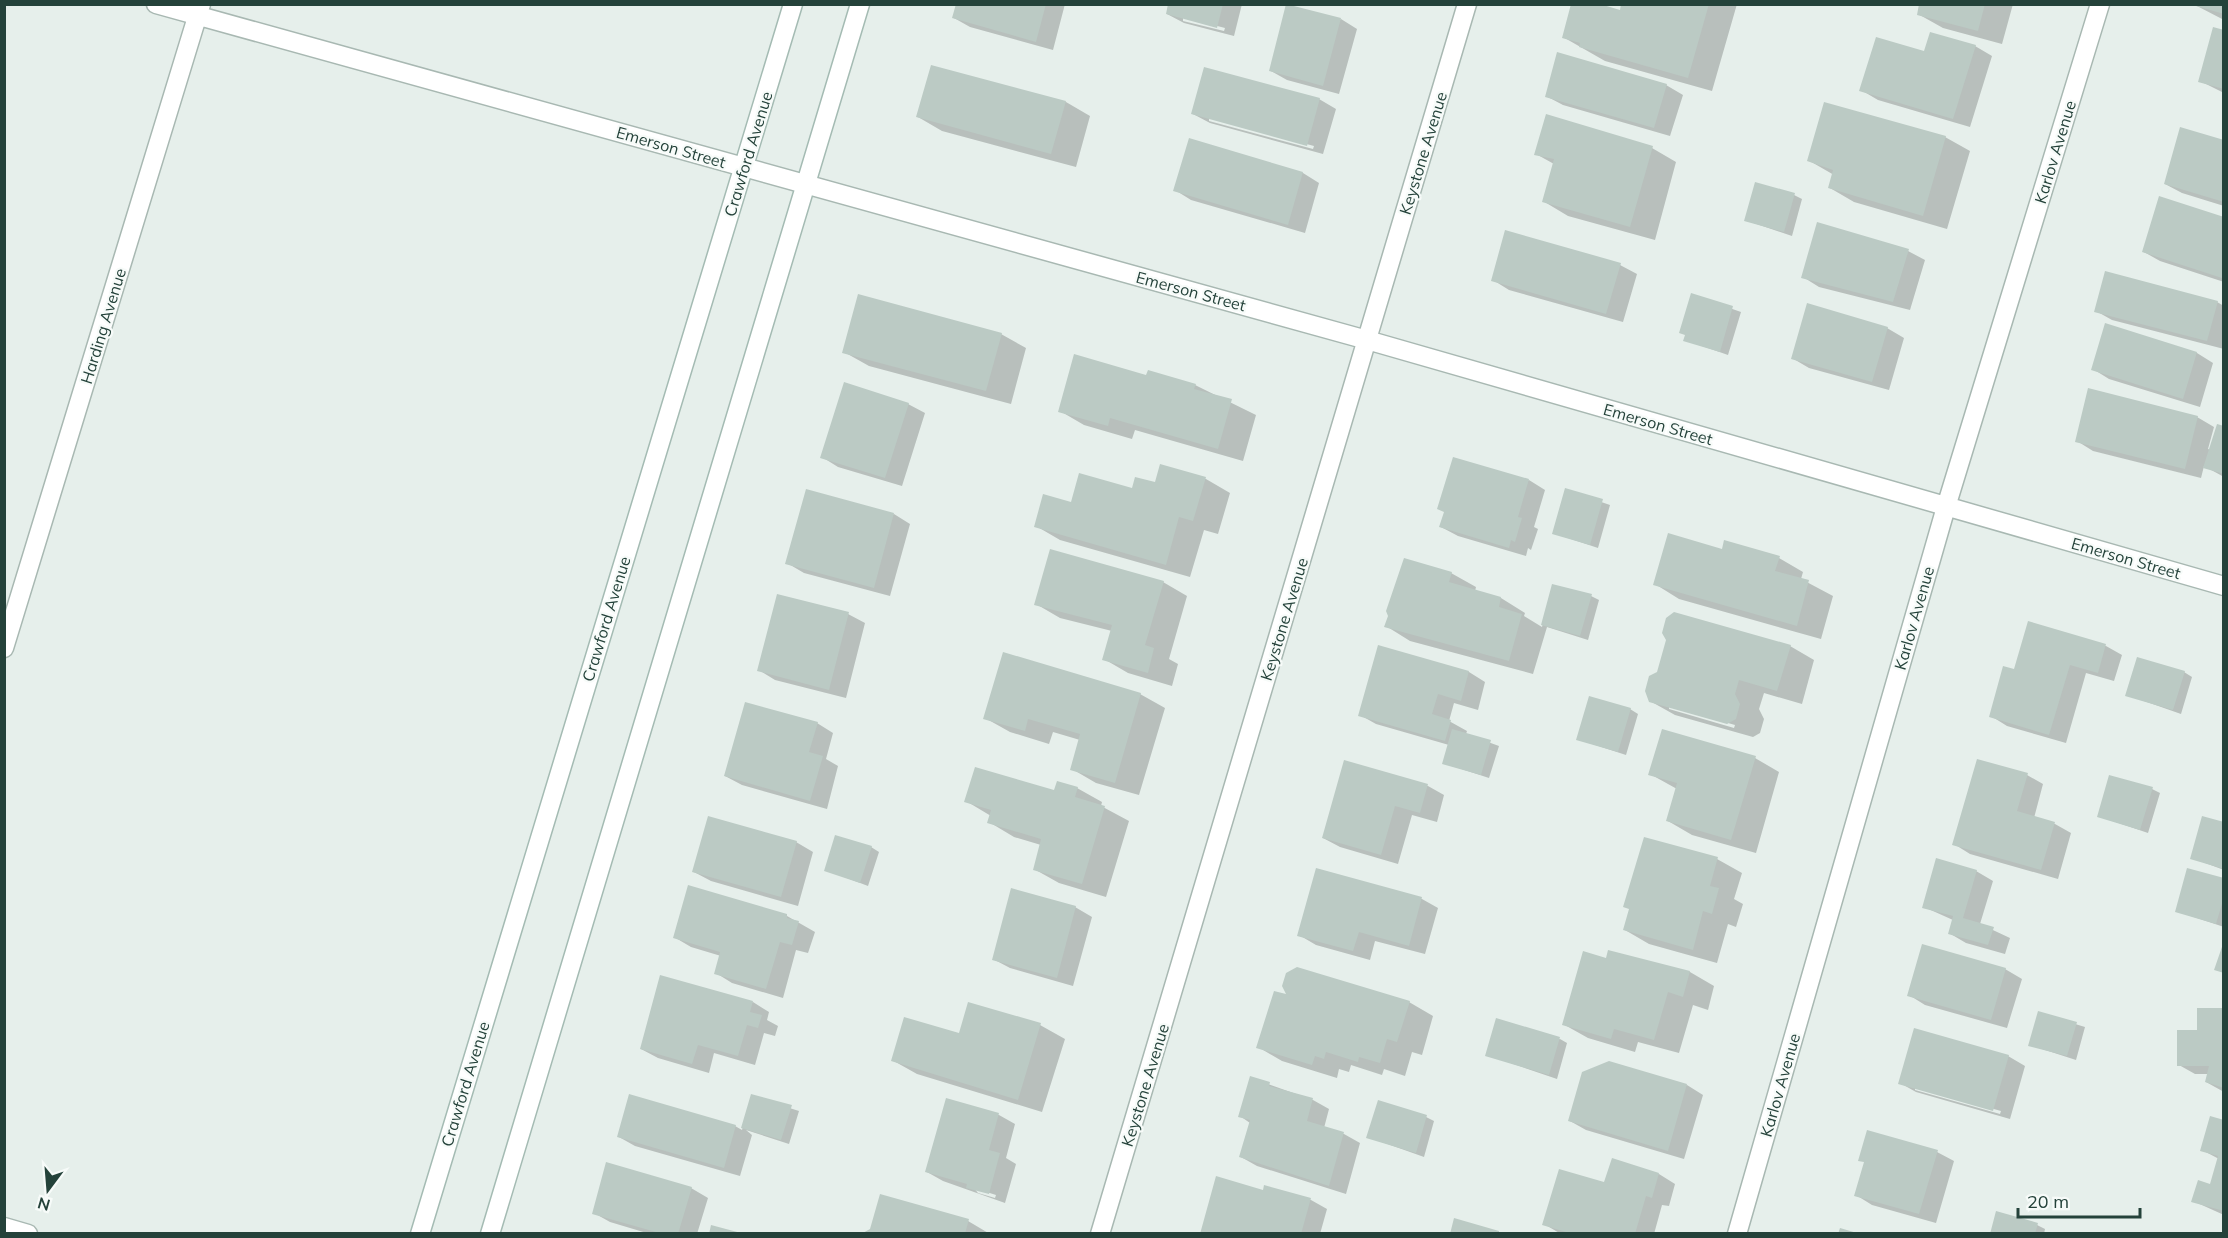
<svg xmlns="http://www.w3.org/2000/svg" width="2228" height="1238" viewBox="0 0 2228 1238" font-family="Mulish,sans-serif">
<rect width="100%" height="100%" fill="#e6efeb"/>
<path fill="#0003" fill-rule="evenodd" d="M957 4H1065L1053 50 970 27 954 18Z
M1170 4H1242L1234 36 1184 23 1167 14ZM1183 17 1225 28 1224 31 1183 21Z
M1623 4H1737L1712 91 1605 61 1563 37 1621 12Z
M1921 4H2013L2002 44 1943 28 1918 14Z
M2224 4V20L2197 6Z
M1341 19 1357 29 1339 94 1287 80 1271 71Z
M2224 32V93L2200 81Z
M1975 46 1992 56 1970 127 1878 100 1861 90Z
M1666 85 1683 95 1670 136 1563 105 1546 96Z
M1319 99 1336 109 1323 154 1210 123 1193 114ZM1209 118 1314 146 1313 149 1209 121Z
M1066 102 1090 116 1076 167 942 131 918 117Z
M1945 137 1970 151 1947 229 1854 202 1830 188 1834 175 1808 160Z
M1190 140 1303 173 1319 183 1305 233 1191 200 1175 190Z
M2224 142V206L2182 193 2165 184Z
M1652 148 1676 162 1655 240 1568 216 1543 201 1554 164 1536 154Z
M1794 195 1802 199 1792 236 1745 220Z
M2224 219V282L2160 261 2144 252Z
M1908 251 1925 260 1910 310 1819 287 1803 277Z
M1620 265 1637 274 1623 322 1509 290 1493 280Z
M1692 295 1741 312 1728 355 1685 340Z
M2217 302 2224 306V349L2112 320 2096 311Z
M2106 325 2197 353 2213 363 2200 407 2109 379 2093 369Z
M1887 328 1904 338 1889 390 1809 368 1792 358Z
M1001 334 1026 348 1011 404 869 366 844 352Z
M1147 377 1195 385 1256 415 1243 461 1135 430 1132 439 1084 425 1060 411Z
M908 404 925 413 902 486 838 467 822 457Z
M2197 417 2214 427 2208 449 2211 450 2224 427V477L2204 466 2201 478 2093 451 2077 441Z
M1161 466 1206 479 1230 493 1218 534 1204 530 1190 577 1060 540 1036 526 1072 504 1156 484Z
M1529 480 1545 490 1534 527 1538 529 1531 550 1528 548 1526 556 1458 536 1441 527Z
M1566 490 1610 505 1598 548 1553 533Z
M894 514 910 524 890 596 804 573 787 563Z
M1723 551 1779 558 1803 572 1801 579 1833 596 1821 639 1679 599 1655 584Z
M1451 573 1476 587 1475 591 1501 598 1525 613 1524 616 1542 627 1553 585 1591 596 1599 600 1588 640 1547 627 1533 674 1410 641 1386 626Z
M1163 582 1187 596 1169 659 1178 664 1172 686 1128 673 1104 659 1112 631 1060 618 1036 604Z
M848 614 865 623 846 698 775 680 759 670Z
M2029 623 2106 646 2122 655 2114 681 2086 673 2066 743 2007 726 1991 716 2015 671Z
M1790 646 1814 660 1802 704 1764 693 1759 709 1764 719 1760 733 1753 737 1675 715 1650 701 1658 674ZM1669 706 1735 725 1734 728 1669 709Z
M1379 647 1469 672 1485 682 1478 710 1454 703 1449 721 1467 731 1466 734 1499 746 1489 778 1443 763 1449 745 1376 724 1360 715Z
M2184 672 2192 677 2181 714 2127 695Z
M1140 694 1165 708 1139 795 1096 783 1072 769 1080 740 1053 732 1049 744 1010 732 985 718Z
M1630 709 1638 714 1626 755 1577 739Z
M817 723 833 733 826 759 838 766 827 809 742 785 725 776Z
M1755 758 1779 772 1756 853 1692 835 1668 821 1677 789 1650 774Z
M1345 762 1428 786 1444 795 1437 822 1412 815 1398 864 1340 847 1323 838Z
M2027 775 2043 784 2034 818 2055 824 2071 833 2058 879 1970 854 1954 844Z
M1077 788 1102 802 1101 806 1129 821 1106 897 1059 883 1034 869 1041 845 1014 837 989 822 991 816 966 801Z
M2152 789 2160 793 2148 833 2098 816Z
M2224 824V870L2192 858Z
M796 842 813 852 798 906 711 881 694 872Z
M871 847 879 852 868 886 826 870Z
M1717 859 1742 873 1734 899 1743 904 1736 927 1728 924 1717 963 1649 944 1625 930Z
M1317 869 1422 899 1438 908 1425 954 1375 941 1370 960 1316 945 1299 935Z
M1976 871 1993 881 1980 924 2010 938 2005 954 1966 943 1949 933 1953 920 1924 907Z
M2224 880V927L2176 911Z
M1075 907 1092 917 1073 986 1010 968 993 959Z
M787 916 815 932 808 953 796 950 783 998 732 983 716 973 721 956 691 947 674 937Z
M1609 952 1690 972 1714 986 1708 1010 1693 1005 1679 1053 1638 1042 1635 1052 1588 1038 1563 1024 1607 960Z
M2005 969 2022 979 2007 1028 1925 1005 1909 995Z
M1288 996 1409 1002 1433 1016 1422 1055 1412 1052 1405 1076 1384 1069 1382 1075 1351 1065 1349 1072 1339 1069 1337 1078 1282 1061 1258 1047Z
M753 1002 769 1012 767 1020 778 1026 775 1036 764 1033 755 1065 714 1053 709 1073 658 1058 641 1049Z
M2224 1009V1092L2206 1082 2209 1074H2195L2179 1065 2199 1031Z
M2039 1013 2085 1027 2076 1060 2030 1045Z
M1040 1025 1065 1039 1042 1112 917 1074 892 1060 960 1035Z
M1560 1039 1567 1043 1557 1079 1487 1055Z
M2008 1056 2025 1066 2010 1119 1916 1092 1900 1083ZM1915 1087 2001 1111 2000 1114 1915 1090Z
M1251 1078 1313 1100 1329 1109 1324 1128 1344 1134 1360 1143 1346 1194 1257 1166 1241 1157 1250 1123 1240 1116Z
M1687 1085 1703 1095 1684 1159 1586 1130 1570 1121Z
M752 1096 799 1111 789 1144 746 1130 752 1135 740 1176 635 1146 619 1137 735 1126 742 1130Z
M947 1100 999 1115 1015 1124 1006 1158 1016 1164 1005 1203 943 1181 927 1172ZM974 1188 996 1195 995 1198 978 1193Z
M1426 1117 1434 1121 1424 1157 1368 1137Z
M2224 1122V1215L2193 1201 2211 1185 2219 1159 2202 1150Z
M1937 1152 1954 1161 1936 1223 1872 1205 1856 1195Z
M1659 1174 1675 1184 1669 1206 1662 1205 1654 1234H1561L1544 1224 1605 1184Z
M1265 1187 1311 1200 1327 1209 1320 1234H1201L1264 1191Z
M691 1188 708 1198 697 1234H650L610 1222 594 1213Z
M968 1221 990 1234H864Z
M2037 1225 2045 1229 2044 1234H1991Z"/>
<path fill="#bbcac4" d="M956 4H1046L1036 42 952 18Z
M1168 4H1223L1217 28 1166 14Z
M1286 4 1341 18 1323 86 1269 71Z
M1571 4H1600L1620 10 1621 4H1709L1688 78 1579 47 1580 43 1562 38Z
M1919 4H1985L1978 31 1917 15Z
M2196 4H2224V14L2196 6Z
M2213 27 2224 30V89L2198 82Z
M1930 32 1976 45 1953 119 1859 91 1876 37 1924 51Z
M1557 52 1667 84 1654 128 1545 97Z
M931 65 1066 101 1051 154 916 117Z
M1204 67 1320 98 1307 146 1191 114Z
M1824 102 1946 136 1923 216 1828 188 1833 170 1807 161Z
M1546 114 1653 146 1630 227 1542 202 1554 159 1534 155Z
M2180 127 2224 140V202L2164 184Z
M1189 138 1303 172 1288 225 1173 191Z
M1755 182 1795 193 1784 232 1744 221Z
M2159 196 2224 217 2222 278 2142 252Z
M1817 222 1909 249 1893 302 1801 278Z
M1505 230 1621 263 1606 314 1491 281Z
M2105 271 2218 301 2207 341 2094 312Z
M1691 293 1733 306 1720 352 1683 341 1685 335 1679 333Z
M858 294 1002 333 986 391 842 353Z
M1807 303 1888 327 1872 382 1791 359Z
M2105 323 2197 352 2183 399 2091 370Z
M1074 354 1146 375 1148 370 1196 384 1194 389 1232 399 1218 449 1110 418 1108 426 1058 412Z
M844 382 909 403 885 478 820 458Z
M2088 388 2198 416 2185 469 2075 442Z
M2217 424 2224 426V474L2203 468Z
M1453 457 1529 479 1518 517 1522 518 1515 542 1511 540 1509 548 1439 527 1444 512 1437 509Z
M1160 464 1206 477 1193 521 1179 517 1166 565 1034 527 1043 494 1071 502 1079 473 1132 488 1135 477 1155 482Z
M1565 488 1603 499 1590 545 1552 534Z
M806 489 894 513 874 588 785 564Z
M1668 533 1722 549 1724 540 1780 556 1775 571 1809 580 1797 626 1653 585Z
M1050 549 1164 581 1145 645 1154 648 1148 673 1102 660 1112 625 1034 605Z
M1404 558 1452 572 1449 582 1501 597 1499 607 1522 614 1509 661 1384 627 1388 616 1386 611Z
M1552 584 1592 594 1580 636 1541 625Z
M777 594 849 612 829 690 757 671Z
M1674 612 1791 645 1777 691 1739 680 1735 694 1740 704 1736 719 1727 724 1649 702 1645 691 1649 676 1657 672 1666 640 1662 633 1666 618Z
M2028 621 2106 644 2098 673 2070 665 2049 735 1989 717 2003 666 2014 669Z
M1378 645 1469 671 1461 701 1438 694 1432 714 1451 720 1445 741 1358 716Z
M1003 652 1141 693 1115 783 1070 770 1080 734 1028 719 1025 731 983 719Z
M2137 657 2185 671 2173 710 2125 696Z
M1589 696 1631 708 1618 752 1576 740Z
M745 702 818 722 809 752 823 756 810 801 724 776Z
M1452 729 1491 740 1481 775 1442 764Z
M1662 729 1756 756 1731 840 1666 821 1677 783 1648 775Z
M1977 759 2028 773 2017 811 2055 822 2041 870 1952 845Z
M1344 760 1428 784 1420 813 1395 806 1381 855 1322 838Z
M975 767 1054 790 1057 781 1078 787 1075 797 1105 806 1082 884 1033 870 1041 839 987 823 991 810 964 802Z
M2109 775 2153 787 2140 830 2097 817Z
M708 816 797 841 781 897 692 872Z
M2202 816 2224 822V869L2190 859Z
M835 835 872 846 860 883 824 871Z
M1644 837 1718 857 1710 886 1719 888 1712 914 1703 911 1693 950 1623 930 1629 909 1623 907Z
M1936 858 1977 870 1963 918 1994 927 1988 945 1948 934 1953 916 1922 908Z
M1316 868 1422 897 1409 946 1359 932 1353 951 1297 936Z
M2187 868 2224 878V897L2216 924 2175 912Z
M688 885 787 914V918L799 921 792 945 780 942 766 989 714 974 720 952 673 938Z
M1011 888 1076 906 1057 978 992 960Z
M2224 941V973L2214 970Z
M1922 944 2006 968 1991 1020 1907 996Z
M1608 950 1690 971 1683 997 1668 992 1654 1040 1614 1029 1611 1039 1562 1025 1583 951 1606 958Z
M1297 967 1410 1001 1397 1042 1387 1039 1380 1063 1359 1057 1358 1062 1326 1052 1324 1059 1315 1056 1312 1065 1256 1048 1274 991 1286 994 1282 986 1286 973Z
M660 975 753 1001 750 1012 762 1015 758 1028 747 1025 738 1056 698 1045 692 1064 640 1049Z
M968 1002 1041 1023 1018 1100 891 1061 904 1017 959 1033Z
M2197 1008H2224V1088L2205 1082 2209 1066H2177V1030H2197Z
M2038 1011 2077 1022 2067 1056 2028 1046Z
M1496 1018 1560 1037 1549 1075 1485 1056Z
M1914 1028 2009 1055 1993 1111 1898 1084Z
M1609 1061 1687 1084 1668 1151 1568 1121 1582 1072Z
M1250 1076 1270 1082 1269 1086 1313 1098 1307 1121 1344 1132 1329 1186 1239 1157 1250 1120 1238 1117Z
M629 1094 736 1125 724 1168 617 1137Z
M751 1094 792 1105 781 1140 741 1128Z
M946 1098 999 1113 989 1150 1000 1153 989 1194 966 1188 967 1184 925 1172Z
M1378 1100 1427 1115 1416 1153 1366 1138Z
M2210 1116 2224 1120V1211L2191 1202 2198 1180 2210 1184 2218 1156 2200 1151Z
M1867 1130 1938 1150 1919 1214 1854 1196 1864 1162 1858 1161Z
M1612 1158 1659 1173 1652 1198 1646 1196 1635 1234H1573L1542 1225 1559 1169 1604 1182Z
M606 1162 692 1187 678 1234H663L592 1214Z
M1216 1176 1263 1190 1264 1185 1311 1198 1301 1234H1200Z
M880 1194 969 1219 965 1234H861L870 1229Z
M1996 1211 2038 1223 2035 1234H1990Z
M1454 1218 1499 1231V1234H1450Z
M711 1225 741 1233V1234H709Z
M1840 1228 1857 1233V1234H1838Z"/>
<g fill="none" stroke-linecap="round" stroke-linejoin="round">
<g stroke="#a8b8b2" stroke-width="21">
<path id="street" d="M156 4 1367 340 2224 586
M4 648 201 4
M4 1227 28 1234
M1100 1234 1467 4
M1737 1234 1946 507 2100 4"/>
</g>
<g stroke="#a4bbb3" stroke-width="21">
<path id="secondary" d="M420 1234 793 4
M490 1234 860 4"/>
</g>
<use href="#street" stroke="#fff" stroke-width="18"/>
<use href="#secondary" stroke="#fff" stroke-width="18"/>
</g>
<g text-anchor="middle" dominant-baseline="central" stroke-width="4.5" stroke-linejoin="round" paint-order="stroke">
<g font-size="16" fill="#24423a" stroke="#f7fbf9">
<text transform="translate(671 147) rotate(16)">Emerson Street</text>
<text transform="translate(2055 152) rotate(-73)">Karlov Avenue</text>
<text transform="translate(1423 153) rotate(-73)">Keystone Avenue</text>
<text transform="translate(748 154) rotate(-73)">Crawford Avenue</text>
<text transform="translate(1191 291) rotate(15)">Emerson Street</text>
<text transform="translate(103 326) rotate(-73)">Harding Avenue</text>
<text transform="translate(1658 424) rotate(16)">Emerson Street</text>
<text transform="translate(2126 558) rotate(16)">Emerson Street</text>
<text transform="translate(1914 618) rotate(-74)">Karlov Avenue</text>
<text transform="translate(606 619) rotate(-73)">Crawford Avenue</text>
<text transform="translate(1284 619) rotate(-73)">Keystone Avenue</text>
<text transform="translate(465 1084) rotate(-73)">Crawford Avenue</text>
<text transform="translate(1145 1085) rotate(-73)">Keystone Avenue</text>
<text transform="translate(1780 1085) rotate(-74)">Karlov Avenue</text>
</g>
</g>
<rect width="2228" height="1238" fill="none" stroke="#24423a" stroke-width="12"/>
<g transform="translate(48 1190) rotate(196)" stroke="#f7fbf9" stroke-width="4.5" paint-order="stroke">
<path d="M0-4.5L10 22L0 15L-10 22Z" fill="#24423a"/>
<text y="-9" font-size="16" font-weight="bold" text-anchor="middle" fill="#24423a">N</text>
</g>
<path d="M2018 1208v9h122v-9" fill="none" stroke="#24423a" stroke-width="3"/>
<text x="2027" y="1208" font-size="18" fill="#24423a" stroke="#f7fbf9" stroke-width="4.5" paint-order="stroke">20 m</text>
</svg>
